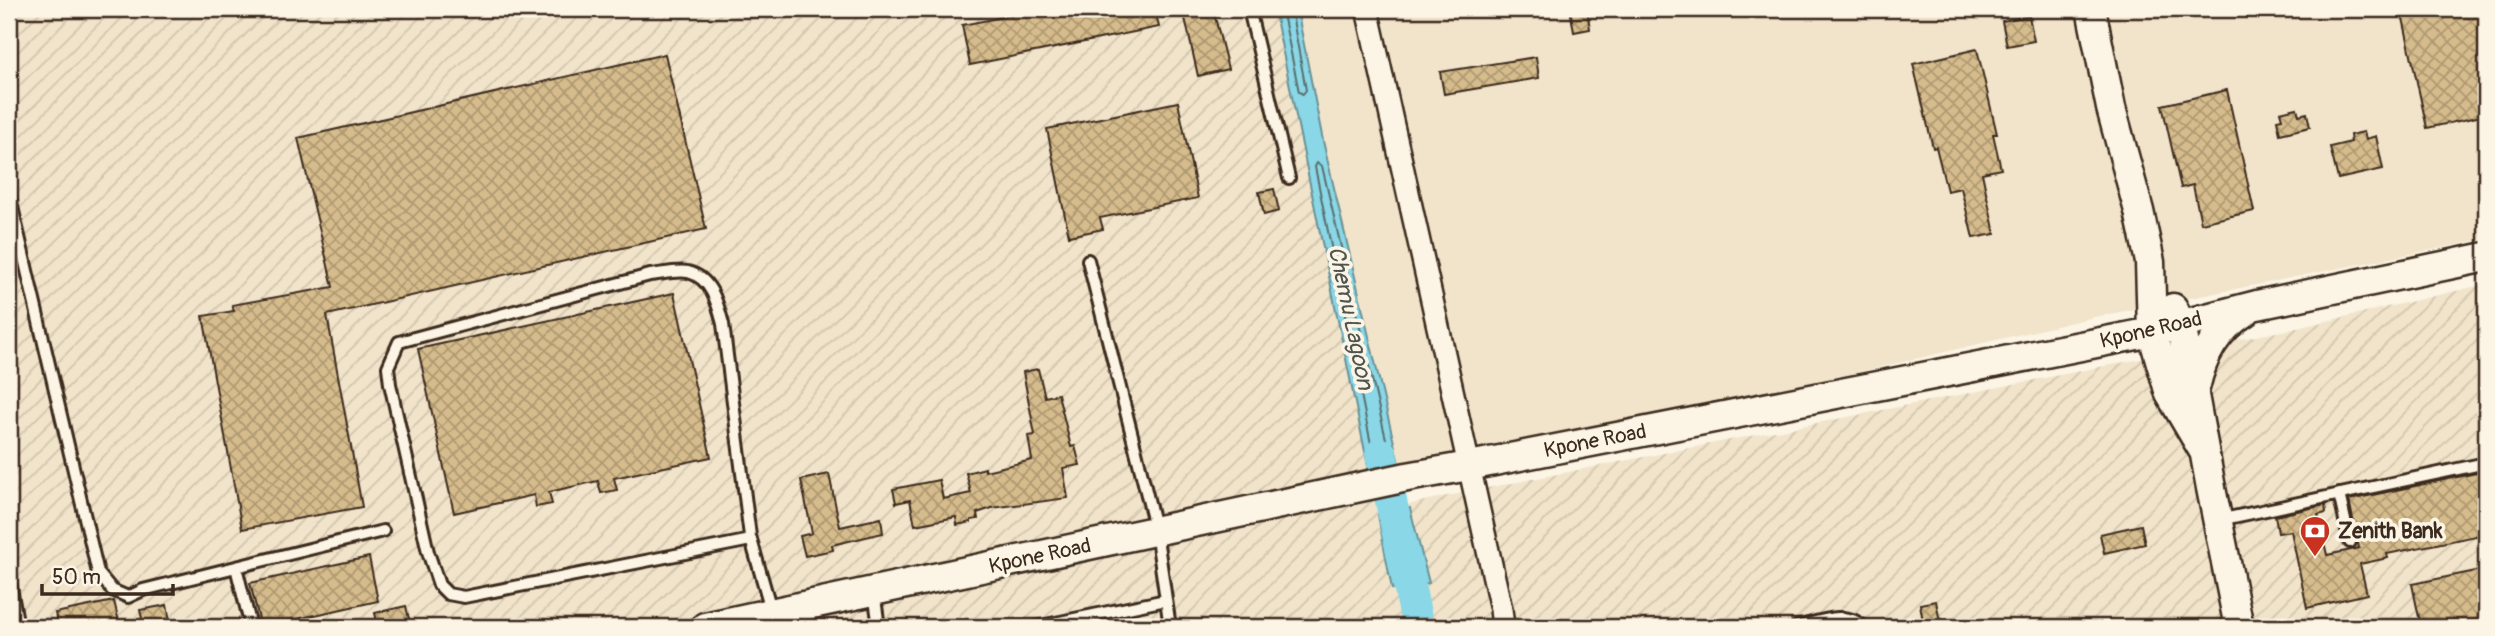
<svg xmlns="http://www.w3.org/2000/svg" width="2495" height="636" viewBox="0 0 2495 636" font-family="Pangolin,sans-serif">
<defs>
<pattern id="industrial-furrows" width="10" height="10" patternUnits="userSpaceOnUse" patternTransform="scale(1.75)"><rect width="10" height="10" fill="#f1e4ca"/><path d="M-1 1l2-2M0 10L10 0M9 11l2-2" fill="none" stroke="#d0c4ad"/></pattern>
<pattern id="building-cross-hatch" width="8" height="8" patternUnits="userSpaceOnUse" patternTransform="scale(1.75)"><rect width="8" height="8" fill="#d6bc8c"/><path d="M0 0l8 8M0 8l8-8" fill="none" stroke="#af9972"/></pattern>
</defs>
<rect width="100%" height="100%" fill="#fcf5e5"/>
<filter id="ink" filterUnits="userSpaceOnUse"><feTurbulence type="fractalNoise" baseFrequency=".0143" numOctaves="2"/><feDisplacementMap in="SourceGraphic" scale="14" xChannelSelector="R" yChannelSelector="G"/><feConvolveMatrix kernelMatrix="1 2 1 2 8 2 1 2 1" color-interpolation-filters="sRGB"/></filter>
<g filter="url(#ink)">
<path fill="#f1e4ca" d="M1297 9H2486V239L2090 318 1697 410 1399 464 1323 141Z"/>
<path fill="url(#industrial-furrows)" d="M9 9H1274L1377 512 1442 497 2292 329 2486 284V627H9Z"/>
<path fill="#89d7e7" stroke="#6a9297" stroke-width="2" d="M1274 9H1297L1323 141 1399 464 1369 471Z
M1410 508 1429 583 1392 589 1378 515Z"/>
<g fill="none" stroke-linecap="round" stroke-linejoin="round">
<path stroke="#5a6f6e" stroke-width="2" d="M1282 9 1299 92 1303 94 1306 90 1291 9
M1317 163 1322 166 1390 456 1388 460 1378 462 1374 459 1315 167Z
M1403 517 1406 520 1420 574 1417 578 1401 581 1397 578 1387 523 1389 520Z"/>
<path stroke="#89d7e7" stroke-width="32" d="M1381 454 1418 627"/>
</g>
<path fill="url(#building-cross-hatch)" stroke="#3b2a1e" stroke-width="2" d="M1044 9H1155L1159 27 970 65 962 25Z
M1183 9H1213L1228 69 1198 76Z
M1570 9H1587L1590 29 1574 32Z
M2401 9H2486V115L2427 128Z
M2029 16 2034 41 2007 46 2002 21Z
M1977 49 1997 134H1993L2001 169 1982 173 1995 234 1973 238 1961 188 1947 191 1936 147 1933 148 1913 64Z
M665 54 706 229 327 315 362 507 242 529 203 316 234 311 232 305 333 287 298 138Z
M1536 57 1539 78 1444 94 1440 72Z
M2227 90 2254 211 2201 223 2193 185 2181 188 2162 105Z
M1178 102 1198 198 1100 218 1103 229 1069 236 1047 129Z
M2297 108 2299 115 2307 113 2310 127 2280 134 2277 120 2282 119 2280 112Z
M2364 132 2366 139 2376 136 2383 169 2338 179 2330 147 2351 142 2350 135Z
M1274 189 1279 211 1264 215 1259 192Z
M674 293 711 457 614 478 617 490 601 493 598 481 549 492 552 504 536 507 534 495 454 513 418 349Z
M1038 369 1045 397 1058 394 1071 447 1075 446 1080 465 1063 468 1068 498 992 508 977 513 978 519 971 520V522L957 525 956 517 915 525 910 500 896 503 893 489 939 480 943 499 971 493 966 473 985 468V471L1032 460 1028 436 1035 435 1023 372Z
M2486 471V534L2387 554 2388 558 2360 564 2367 594 2307 608 2291 531 2278 533 2275 516 2325 505 2326 513 2318 515 2327 555 2351 550 2359 548 2349 500Z
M829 474 840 527 881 518 883 533 832 545 833 550 805 556 800 536 812 533 801 480Z
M2141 525 2145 544 2104 553 2100 534Z
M369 557 378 601 261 627 250 583Z
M2486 569V627H2421L2412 584Z
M114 601 119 622 114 623 115 627H58L55 613Z
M1936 601 1941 627H1924L1920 604Z
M167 605 171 627H144L140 610Z
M406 606 411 627H378L375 613Z"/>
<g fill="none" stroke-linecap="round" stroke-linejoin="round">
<g stroke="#3b2a1e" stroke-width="16">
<path id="lane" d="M1249 9 1289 178
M9 194 98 573 112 590 128 597 143 590 236 567
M1088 260 1156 531 1170 627
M2339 494 2350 542
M2219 520 2486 463
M751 540 464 597 448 594 439 585 428 552 390 384 388 367 399 342 650 275C661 274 677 270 688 272 712 278 718 305 723 324L750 536 776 627
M9 577 18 627
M874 592 879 627
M251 627 236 567 383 531
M1036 627 1166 600
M1796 627C1816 623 1847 609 1863 627"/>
</g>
<g stroke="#3b2a1e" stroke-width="26">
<path id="street" d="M1367 9 1501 609 1503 627"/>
</g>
<g stroke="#3b2a1e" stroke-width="33">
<path id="secondary" d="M2091 9 2111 108 2139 211 2150 262 2152 332 2170 394 2203 450
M2173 308 2181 324 2211 488 2239 627
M2195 388C2203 354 2216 330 2246 311
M705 627 1407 477 1469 466 2152 332 2257 305 2486 257"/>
</g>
<use href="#lane" stroke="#fcf5e5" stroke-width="10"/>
<use href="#street" stroke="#fcf5e5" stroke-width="21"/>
<use href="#secondary" stroke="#fcf5e5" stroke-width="28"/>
</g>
</g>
<defs>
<g id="bank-pin" transform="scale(1.575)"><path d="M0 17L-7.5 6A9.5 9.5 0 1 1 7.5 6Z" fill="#c8321e" stroke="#fcf5e5"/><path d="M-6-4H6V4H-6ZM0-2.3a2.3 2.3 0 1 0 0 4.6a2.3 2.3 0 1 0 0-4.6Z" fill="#fff"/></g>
</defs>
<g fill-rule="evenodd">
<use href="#bank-pin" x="2315" y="531"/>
</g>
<g text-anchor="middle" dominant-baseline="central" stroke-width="7" stroke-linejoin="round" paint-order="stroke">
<g font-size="21" fill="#3b2a1e" stroke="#fcf5e5">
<text transform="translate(2151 330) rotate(-13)">Kpone Road</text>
<text transform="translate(1595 441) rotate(-11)">Kpone Road</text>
<text transform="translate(1040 556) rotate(-12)">Kpone Road</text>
</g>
<g font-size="21" font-weight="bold" fill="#3b2a1e" stroke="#fcf5e5" text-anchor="start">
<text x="2338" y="531">Zenith Bank</text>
</g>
<g font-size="23" font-style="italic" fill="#4e5550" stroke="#fcf5e5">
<text transform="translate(1351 318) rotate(78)">Chemu Lagoon</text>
</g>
</g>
<rect width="2495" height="636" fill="none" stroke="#fcf5e5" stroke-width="35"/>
<rect x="18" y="18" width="2460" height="601" fill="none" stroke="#3b2a1e" stroke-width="2.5" filter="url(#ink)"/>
<path d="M42 584v10h131v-10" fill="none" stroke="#3b2a1e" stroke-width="3.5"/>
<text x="52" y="584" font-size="21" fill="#3b2a1e" stroke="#fcf5e5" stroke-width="5" paint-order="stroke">50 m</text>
</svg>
